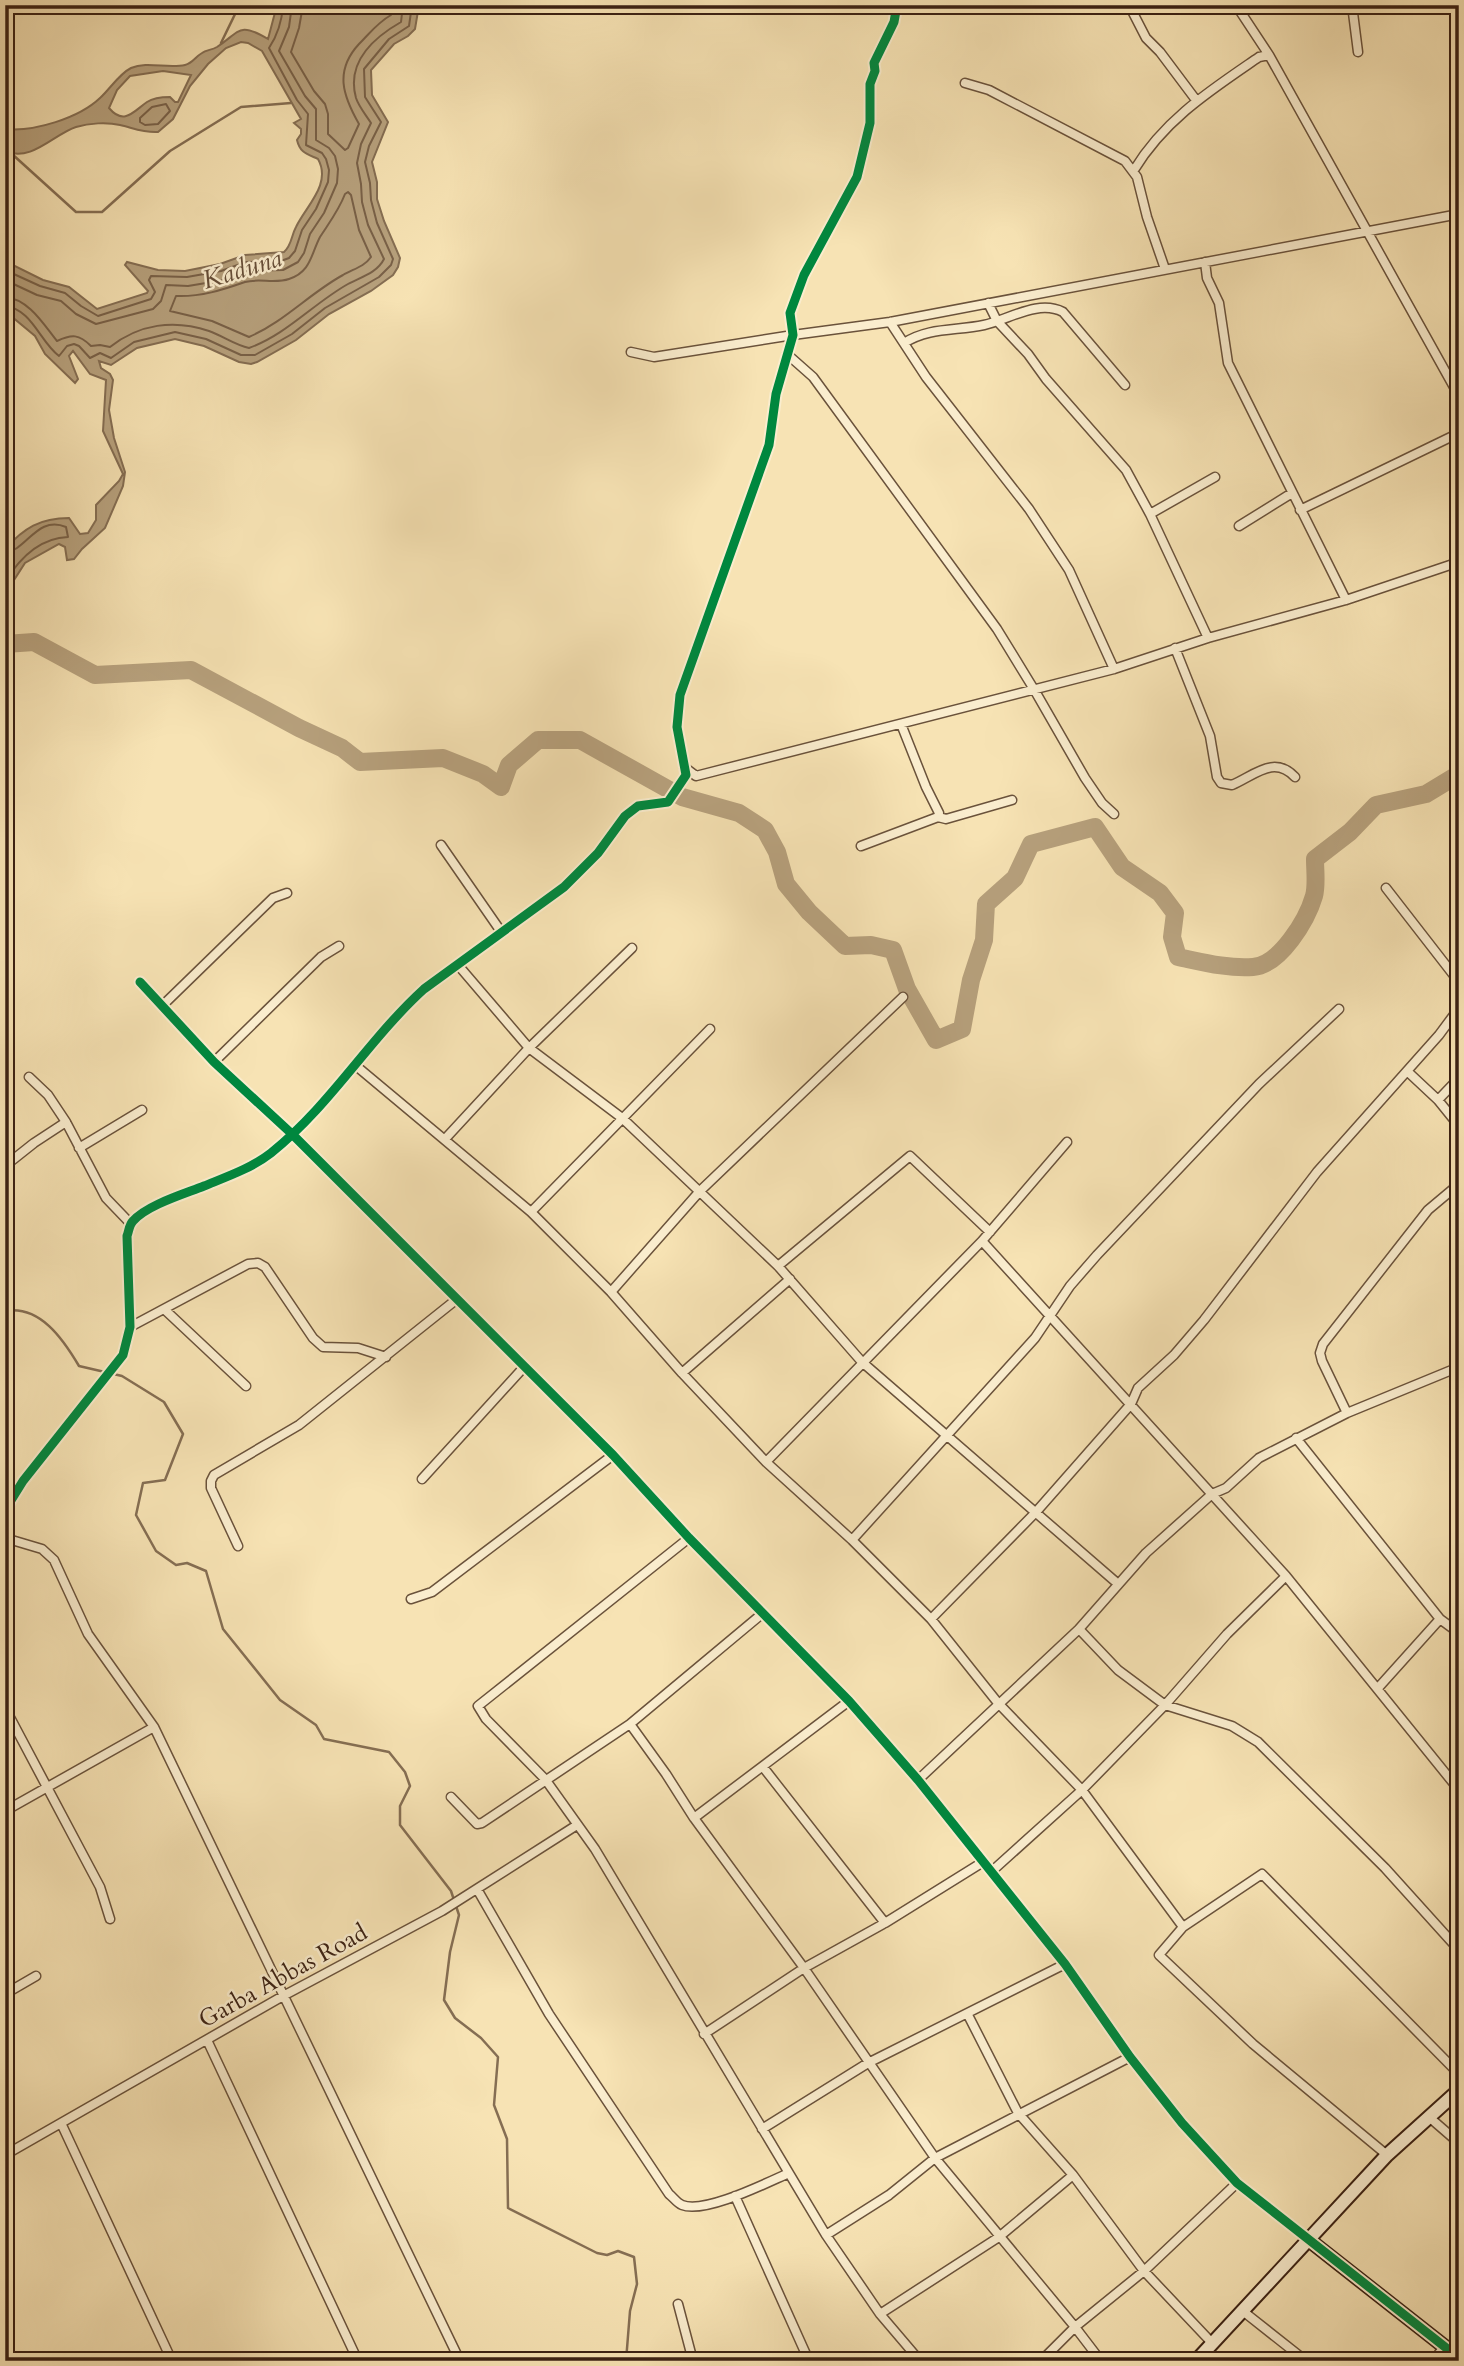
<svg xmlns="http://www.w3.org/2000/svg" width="1464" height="2366" viewBox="0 0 1464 2366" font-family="Cardo,serif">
<rect width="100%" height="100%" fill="#f7e3b4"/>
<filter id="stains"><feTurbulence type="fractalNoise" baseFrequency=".00286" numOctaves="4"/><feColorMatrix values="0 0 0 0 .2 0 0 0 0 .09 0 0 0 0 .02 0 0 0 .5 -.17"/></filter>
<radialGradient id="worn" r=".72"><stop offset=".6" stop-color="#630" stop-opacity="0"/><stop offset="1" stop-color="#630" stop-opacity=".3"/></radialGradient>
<path fill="#b7a17d" stroke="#856e53" stroke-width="2" fill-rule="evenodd" d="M277 5H419L415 29 408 36 394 44 371 70 372 95 388 122 372 162 377 182V199L384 221 400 258 398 267 393 275 371 291 329 314 296 340 257 362 251 364 239 362 204 346 175 339 137 348 111 365 99 361 101 368 110 374 113 380 109 410 114 438 125 472 123 486 105 528 82 549 74 559 67 560 65 547 59 544 25 563 5 594V549C24 528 40 518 69 518L80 534 88 533 96 520V505L119 481 123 474 103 431 106 380 90 374 73 351 69 356 78 379 75 383 45 354 35 336 5 311V261L43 280 69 287 97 309 147 293 148 291 125 265 127 262 158 270 185 271 220 264 245 255 284 252C292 245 291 236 296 227 306 206 332 184 318 159 307 154 300 153 297 140L301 134V129L294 123 301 119 262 51 248 43 241 42 226 48 208 64 190 86 173 119 158 132C144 133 133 128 120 125 107 122 89 123 76 127 54 134 31 163 5 151V129C34 132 79 118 100 98 110 89 119 74 131 68 147 61 168 69 185 65 193 63 195 57 202 53 206 50 212 50 217 47 240 32 238 21 268 39ZM163 71 191 75 178 102H175L170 97C163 97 153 98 147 102 134 111 124 126 109 108L117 90 130 76Z"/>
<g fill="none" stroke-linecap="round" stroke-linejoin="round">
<path stroke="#796148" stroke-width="2" d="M303 5 299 28 291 52 314 91 325 104 328 114V134L345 150 348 148 359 124C343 96 334 71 359 44 370 33 377 23 391 15L392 5
M166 104 170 111 158 124 145 125 140 122V118L152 107Z
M348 192 351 195 359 230 371 257C364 267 353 269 343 275 310 293 284 322 249 337L212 321 170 311 176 296C201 297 222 290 245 282 259 278 275 284 289 279 311 272 311 254 320 237 329 223 339 210 345 194Z
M5 270 40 286 65 293 81 306 98 316 151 299 155 292 149 280 151 276 187 277 221 271 246 262 281 261 289 258 295 251 302 230 316 209 328 182 329 170 326 159 322 153 306 145 308 114 297 100 269 48C277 36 282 21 283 5
M5 280 37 295 61 301 76 314 96 324 153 309 161 301 166 285 188 286 224 280 247 271 283 270 298 262 304 253 310 234 324 213 337 183 338 169 335 156 329 148 316 140V109L305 96 279 51 289 27 292 5
M5 297C29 299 44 325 57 341 72 334 79 334 91 346L100 345 110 347C139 324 174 319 209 331 223 336 235 345 249 348 286 335 314 303 348 284 361 277 377 273 384 259L368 225 362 202 361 184 357 163 361 144 371 123C366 115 359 107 356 98 346 62 373 38 401 22L403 5
M5 306C32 309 40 342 59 356L67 346 74 344 79 346 90 358 100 353 111 358 134 342 175 332 206 339 241 355H255L292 334 325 308 379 277 391 265 393 259 377 223 371 200 370 183 365 162 369 146 381 122 365 97 364 69 389 39 409 26 412 5
M5 553C27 550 37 515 66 527L68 537C40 538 19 559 5 582"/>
<path stroke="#856e53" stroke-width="2.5" d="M221 43 238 8 237 5
M12 154 76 212H102L170 151 241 107 291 103
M5 1311C40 1305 63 1339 79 1366L122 1376 164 1402 183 1434 165 1480 143 1483 136 1515 156 1551 176 1565 187 1563 206 1571 223 1629 280 1700 316 1725 324 1739 389 1752 405 1772 410 1786 400 1806V1825L451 1891 459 1915 450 1952 444 2000 455 2018 481 2038 498 2057 494 2105 507 2139 508 2208 597 2253 607 2255 618 2251 634 2257 637 2284 630 2311 626 2361"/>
<path stroke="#b7a17d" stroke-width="18" d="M5 644 34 642 95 675 191 670 299 728 342 748 360 762 443 758 483 774 501 787 509 765 538 740H580L682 797 739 813 765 830 777 852 786 884 809 912 845 946 871 945 893 950 907 989 936 1040 962 1029 971 980 984 940 986 904 1015 878 1031 844 1095 827 1122 867 1160 893 1175 913 1172 937 1178 957C1202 962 1229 969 1253 967 1280 965 1307 920 1314 896 1317 885 1315 871 1315 859L1350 832 1376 805 1426 794 1459 774"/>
<g stroke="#6a523b" stroke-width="11">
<path id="street" d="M1129 5 1146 38 1160 52 1196 100
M1236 5 1269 55 1459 396
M1352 5 1358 52
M1454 5 1459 40
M965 83 989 90 1125 161 1137 177 1147 217 1165 269
M1134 170C1165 119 1211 90 1259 57L1269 55
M1205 262 1207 278 1219 303 1228 363 1346 600
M988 303 997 321 1028 354 1046 379 1126 470 1150 514 1208 638
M890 322 926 377 1029 509 1069 570 1114 669
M904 343C929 327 956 331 984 325 1008 320 1038 299 1063 312L1125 385
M631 352 654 357 793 335 890 322 1459 214
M787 354 813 377 997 629 1035 691 1085 778 1102 803 1114 814
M1300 510 1459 433
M1150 514 1215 477
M1239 526 1292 493
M1175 648 1210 736 1217 777 1221 783 1232 785C1255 775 1274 755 1295 777
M901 724 926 787 939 813 938 817
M684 767 696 776 1114 669 1208 638 1346 600 1459 562
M441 845 502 933
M861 846 938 817 946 819 1012 800
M1386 888 1459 982
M458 965 529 1048 622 1118 778 1266 862 1362 1117 1583
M140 982 214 1062 292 1134 613 1455 689 1538 849 1701 918 1780 1065 1964 1130 2057 1182 2123 1237 2183 1309 2240
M162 1006 273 898 287 893
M214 1062 321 957 339 946
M355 1065 531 1212 611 1292 682 1373 766 1462 852 1540 931 1619 998 1703 1082 1790 1183 1927
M1407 1071 1438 1100 1459 1126
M29 1077 48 1095 66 1122 106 1198 130 1223
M1438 1100 1459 1078
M445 1139 529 1048 632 948
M79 1148 142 1110
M5 1166 34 1143 66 1122
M531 1212 710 1029
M982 1241 1286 1576 1459 1790
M778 1266 910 1156 990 1232
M611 1292 700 1191 903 997
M164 1309 246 1386
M130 1327 248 1264 258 1263 265 1267 313 1338 323 1347 358 1348 386 1357
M682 1373 790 1279
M1347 1413 1322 1361 1320 1353 1323 1344 1428 1210 1459 1184
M1296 1438 1440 1619 1459 1633
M766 1462 982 1241 1067 1142
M422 1479 524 1367
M5 1510 23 1481 123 1355 130 1327 127 1236C129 1231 129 1225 133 1221 147 1205 184 1194 204 1186 226 1177 252 1168 271 1153 330 1106 369 1039 424 989L564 887 598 853 625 816 638 806 668 802 686 775 677 727 680 695 769 445 776 394 793 335 790 313 804 275 857 177 870 123V84L875 71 874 63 894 22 897 5
M5 1538 42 1549 54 1560 88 1634 154 1727 460 2361
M689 1538 478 1706 486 1719 545 1779 595 1849 826 2235 880 2314 920 2361
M852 1540 1035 1338 1070 1286 1097 1255 1259 1084 1339 1009
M238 1546 211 1488V1481L214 1475 299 1425 457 1299
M411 1599 432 1592 613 1455
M931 1619 1036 1512 1131 1404 1138 1388 1174 1355 1204 1320 1317 1172 1439 1035 1459 1008
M1079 1629 1118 1670 1165 1705 1232 1726 1258 1742 1385 1868 1459 1950
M1378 1688 1440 1619
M5 1708 100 1887 110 1919
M630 1724 666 1774 694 1818 804 1968 935 2158 1075 2327 1101 2361
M763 1767 885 1923
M918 1780 1079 1629 1146 1553 1212 1494 1226 1488 1259 1458 1347 1413 1459 1367
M451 1797 477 1824 482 1823 630 1724 763 1613
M5 1811 154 1727
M694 1818 849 1701
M991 1872 1082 1790 1165 1705 1227 1634 1286 1576
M477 1889 549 2014 669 2194C673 2197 677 2203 682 2205 705 2214 766 2183 789 2173
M5 1994 36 1976
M968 2015 1018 2113 1073 2175 1144 2271 1213 2344
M704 2034 804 1968 885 1923 983 1862
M207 2040 358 2361
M1429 2117 1459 2143
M61 2123 172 2361
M762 2129 868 2063 1065 1964
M5 2155 283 1996 442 1911 577 1825
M1387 2155 1253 2044 1159 1955 1183 1927 1262 1874 1459 2074
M735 2196 809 2361
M826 2235 889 2195 935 2158 1130 2057
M678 2304 693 2361
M1244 2312 1306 2361
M880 2314 999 2237 1073 2175
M5 2360 6 2361
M1041 2361 1075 2327 1144 2271 1237 2183
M1433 2361 1444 2347"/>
</g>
<g stroke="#3b2113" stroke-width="16">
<path id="secondary" d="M1309 2240 1459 2358
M1196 2361 1387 2155 1459 2090"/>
</g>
<use href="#street" stroke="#faedce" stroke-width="8"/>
<use href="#secondary" stroke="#faedce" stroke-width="12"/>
<g stroke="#faedce" stroke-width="13">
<path id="cycleway" d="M140 982 214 1062 292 1134 613 1455 689 1538 849 1701 918 1780 1065 1964 1130 2057 1182 2123 1237 2183 1459 2358
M5 1510 23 1481 123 1355 130 1327 127 1236C129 1231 129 1225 133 1221 147 1205 184 1194 204 1186 226 1177 252 1168 271 1153 330 1106 369 1039 424 989L564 887 598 853 625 816 638 806 668 802 686 775 677 727 680 695 769 445 776 394 793 335 790 313 804 275 857 177 870 123V84L875 71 874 63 894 22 897 5"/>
</g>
<use href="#cycleway" stroke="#00873e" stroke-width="9"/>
</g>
<g text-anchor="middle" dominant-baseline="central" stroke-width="5" stroke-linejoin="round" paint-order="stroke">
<g font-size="24" fill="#3b2113" stroke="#faedce">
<text transform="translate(283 1976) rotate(-29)">Garba Abbas Road</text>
</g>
<g font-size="26" font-style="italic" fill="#664e38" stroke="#faedce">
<text transform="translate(242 269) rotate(-17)">Kaduna</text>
</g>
</g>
<rect width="1464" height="2366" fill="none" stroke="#f7e3b4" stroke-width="28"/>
<rect x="7" y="7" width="1450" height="2352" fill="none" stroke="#3b2113" stroke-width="3.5"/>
<rect x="14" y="14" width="1436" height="2338" fill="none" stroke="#3b2113" stroke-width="2"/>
<rect width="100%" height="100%" filter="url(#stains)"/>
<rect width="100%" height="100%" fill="url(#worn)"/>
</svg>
